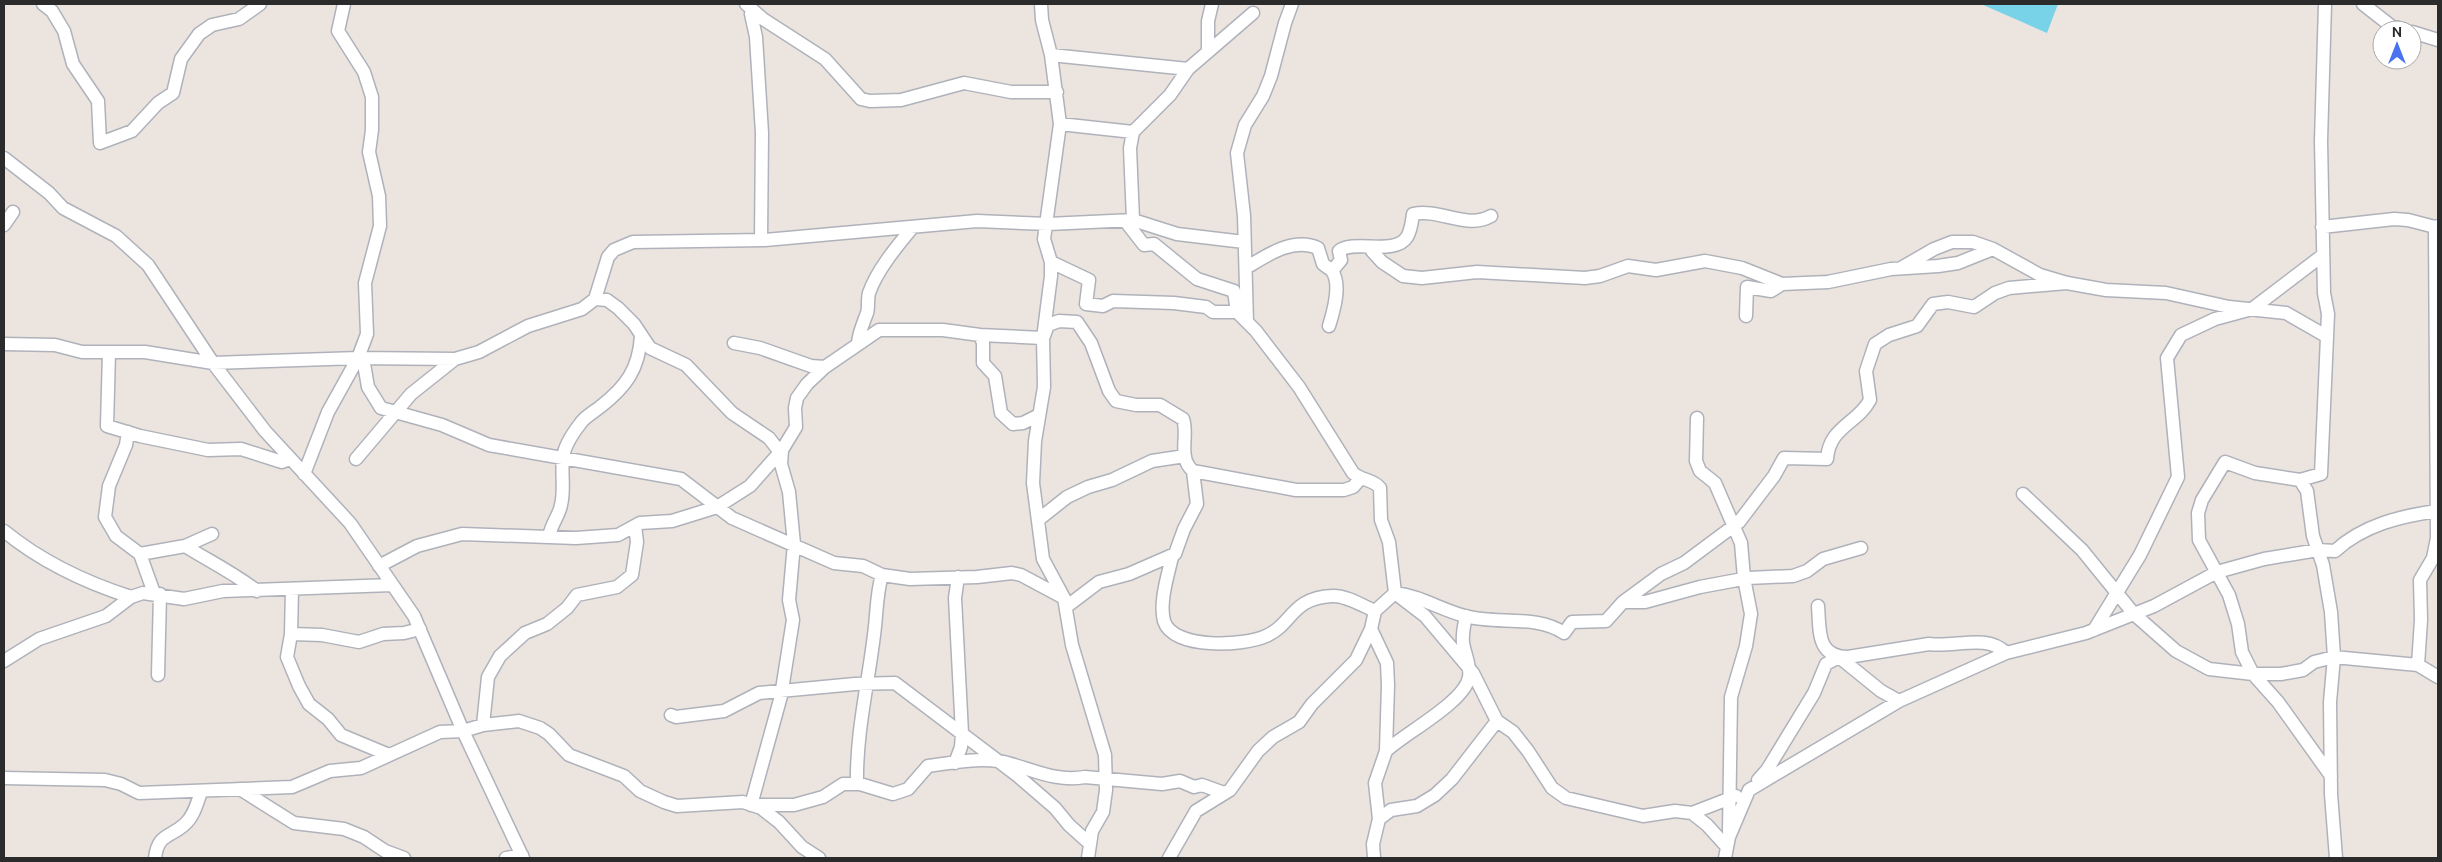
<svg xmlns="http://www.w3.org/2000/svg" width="2442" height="862" viewBox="0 0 2442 862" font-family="Ubuntu,sans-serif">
<rect width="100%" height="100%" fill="#ece5df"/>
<path fill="#78d2e8" d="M1981 4H2058L2047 33Z"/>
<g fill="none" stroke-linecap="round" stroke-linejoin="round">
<g stroke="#afb2bb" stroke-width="15">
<path id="street" d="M43 4 52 11 64 31 73 64 98 101 100 143 132 131 158 103 173 93 181 59 199 34 212 25 239 19 260 4
M746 4 763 19 825 59 861 99 870 101 901 100 964 83 1011 92H1057
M1041 4 1042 20 1051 55 1060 124 1044 239 1051 262V276L1043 338 1044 387 1035 441 1033 483 1043 559 1064 598 1072 645 1105 755 1106 790 1103 812 1092 831 1088 858
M2363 4 2391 26 2405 30
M751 14 756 37 762 133 761 240
M2412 32 2438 40
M1208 52V21L1212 4
M1051 55 1188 69
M1060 124 1133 132
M4 158 49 193 63 208 116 236 148 265 213 363 265 431 350 523 414 616 463 731 523 858
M1133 220 1130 148 1133 132 1170 95 1188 69 1253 13
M1126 222 1144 245 1154 244 1197 279 1234 291 1237 312 1256 331 1299 387 1353 473C1362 481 1373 479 1380 488L1381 520 1389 542 1395 593 1425 616 1473 673 1497 721 1513 732 1528 751 1552 788 1566 798 1643 816 1675 811 1692 813 1707 825 1727 847
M4 225 13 212
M2322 227 2394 219 2408 220 2435 227 2438 226
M1372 248V251L1382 262 1403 276 1422 278 1477 272 1585 278 1600 276 1628 266 1656 270 1705 261 1742 268 1782 284
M1051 262 1089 280 1086 304 1103 306 1113 301 1174 303 1206 307 1213 312H1237
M1246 268C1267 255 1293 237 1318 248L1323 264C1325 266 1331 269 1332 271 1342 285 1333 313 1329 326
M1901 268 1934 249 1952 242H1973L1993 249 2040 275 2067 283 2106 290 2166 293 2229 307 2286 313 2326 336
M1332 271 1341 260 1339 251C1354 239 1395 256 1407 237 1411 231 1412 221 1413 214 1440 208 1466 230 1491 216
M1746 316 1747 287 1771 291 1782 284 1828 282 1891 269 1938 266 1958 263 1993 249
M1247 322 1244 216 1237 153 1245 125 1263 96 1271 76 1285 23 1292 4
M980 335 983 343V363L995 376 1001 413 1013 424 1023 423 1039 415
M1044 336 1048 325 1059 321 1077 322 1091 343 1109 391 1116 401 1136 405H1160L1183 419C1189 436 1177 457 1193 471L1296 490H1344L1353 487 1360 479
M1043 338 980 335 943 330H879L825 367 807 384 797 398 795 408 796 427 782 450 781 464 789 492 794 544 789 600 793 620 781 696 751 805H794L823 797 843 784H860L893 794 908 789 928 766C950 763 975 758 998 761 1027 766 1053 783 1085 777L1162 784 1180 781 1194 787 1202 785 1224 793
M734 343 760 348 811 366 825 367
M858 343C859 332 863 324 867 313 869 307 867 300 869 293 877 270 897 246 913 227
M4 344 55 345 82 352H145L213 363 358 358 455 359 479 352 528 326 582 309 595 299 608 257 614 250 633 242 765 240 977 221 1048 224 1133 220 1177 234 1244 242
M109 353 107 426 140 436 208 450 241 449 282 462 290 459
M363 358 368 387 381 408 442 425 489 445 681 479 732 518 834 563 863 566 882 575 910 579 977 577 1012 573 1021 575 1064 598
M1697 418 1696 461 1700 471 1715 483 1741 543 1744 578 1751 614 1746 646 1731 697 1729 832
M128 432 126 445 109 486 105 517 116 536 140 554 154 593
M356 459 411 394 455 359
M304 474 328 412 358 358 367 334 365 283 380 226 379 196 369 152 372 130V97L364 72 338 31 344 4
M2300 480 2321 474 2328 314 2324 293 2321 141 2325 4
M2023 494 2082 550 2134 614 2176 651 2209 669 2253 674H2281L2303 670 2314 662 2334 657 2330 702 2331 794 2336 858
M1038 520 1067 497 1088 487 1112 480 1152 461 1185 456
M4 531C42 562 84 582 131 597
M549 537C551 524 559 516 561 505 565 489 561 474 563 458 564 447 573 433 580 424 584 417 594 412 600 407 626 387 639 369 641 336
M185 546C209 561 234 573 257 591
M140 554 185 546 212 534
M1172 557C1168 575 1159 602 1164 621 1173 650 1244 646 1266 636 1293 624 1291 598 1332 596 1346 595 1363 606 1375 611
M379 566 417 546 462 534 576 538 618 535 640 523 672 521 717 507 750 486 782 450 776 447 769 438 732 413 686 365 650 348 634 324 618 308 607 300 595 299
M292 590 291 634 287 657 299 686 309 704 328 719 341 735 389 755
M1623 602 1661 574 1684 563 1739 522 1774 476 1784 458 1827 459C1829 427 1857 424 1870 400L1866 371 1875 344 1889 335 1917 326 1933 304 1948 302 1974 307 1995 293 2009 288 2067 283
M1818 606C1820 630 1816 657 1848 657L1929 644C1954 648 1987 633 2006 653
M1066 607 1099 582 1129 574 1175 554 1184 529 1197 504 1193 471
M1371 629 1387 663 1388 685 1386 751 1375 783 1379 819 1373 844 1374 858
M2094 630 2140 555 2178 477 2167 358 2181 335 2215 319 2252 309 2323 255
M291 634 322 635 359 642 383 634 404 633 420 629
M4 661 39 639 106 616 131 597 143 593 184 599 223 591 392 585
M2418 665 2421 620 2420 580 2433 558 2437 538 2435 227
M158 675 160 594
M671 715 676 717 724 711 759 693 855 684 895 683 1018 776 1055 808 1069 825 1089 843
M483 725 488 677 500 656 525 633 547 624 567 608 577 595 617 587 632 575 637 542 635 526
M1386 751C1405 733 1465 702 1469 677 1471 666 1465 655 1463 643 1462 634 1464 626 1466 616
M955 763 961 747 962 733 955 598 958 577
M2331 776 2278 702 2253 674 2242 652 2238 624 2229 595 2199 540 2198 513 2202 500 2225 462 2255 473 2300 480 2307 491 2313 536 2323 565 2331 612 2334 657 2418 665 2438 677
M4 778 105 780 121 784 139 793 292 787 330 771 361 768 440 732 463 731 483 725 519 721 540 728 549 734 569 755 624 776 640 791 664 802 677 806 743 802 761 808 779 822 802 847 819 858
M1758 780 1767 770 1814 693 1826 664 1839 657 1881 691 1899 701
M857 784C856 733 868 685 874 635 877 614 876 595 882 575
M240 789 294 823 344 829 364 837 385 851 404 858
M1692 813 1736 796
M1379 819 1391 810 1417 806 1435 795 1452 779 1497 721
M155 858C158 833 170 838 185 824 194 816 197 803 201 792
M506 858 522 855
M1169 858 1196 811 1230 790 1258 751 1273 737 1299 722 1312 704 1356 660 1371 629 1375 611 1395 593C1421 596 1441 610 1465 616 1497 625 1535 614 1564 633L1572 622 1606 621 1623 602H1645L1700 587 1748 578 1793 576 1807 571 1823 559 1861 548
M1725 858 1729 837 1749 790 1899 701 2006 653 2086 633 2154 606 2217 572 2264 559 2318 550 2335 551C2363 525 2401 516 2437 511"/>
</g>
<use href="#street" stroke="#fff" stroke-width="12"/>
</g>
<rect width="2442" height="862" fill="none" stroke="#2b2b2b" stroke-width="10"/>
<g transform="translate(2397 45)"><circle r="24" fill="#ffffff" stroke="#aaaaaa"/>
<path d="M0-4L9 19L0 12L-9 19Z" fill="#4872f0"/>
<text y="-8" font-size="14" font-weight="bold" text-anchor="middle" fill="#2b2b2b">N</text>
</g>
</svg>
